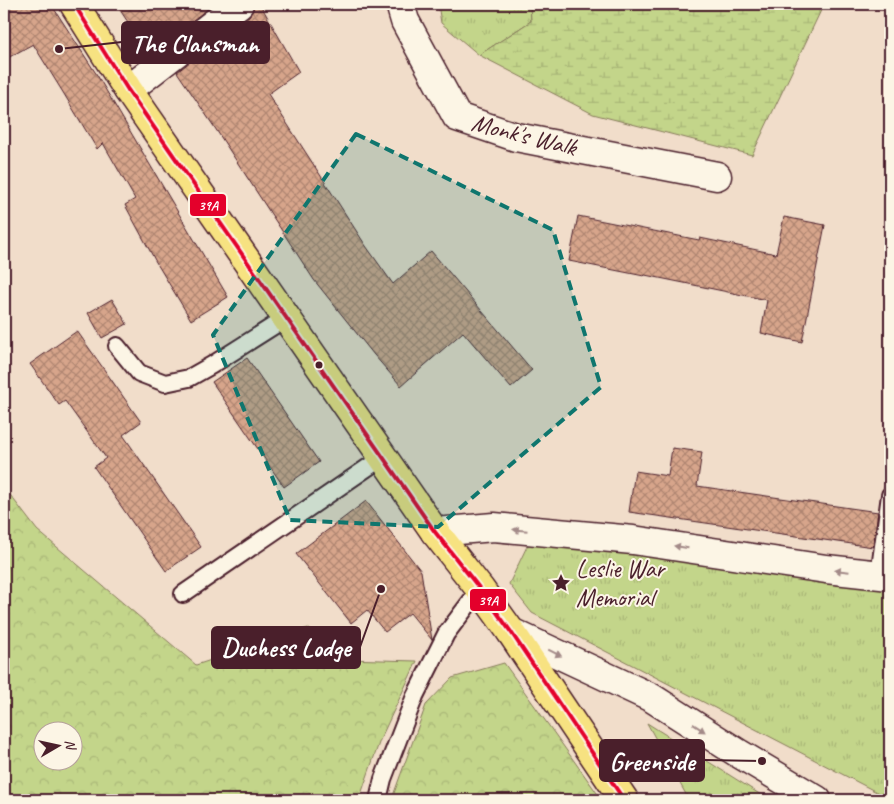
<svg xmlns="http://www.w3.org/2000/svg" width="894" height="804" viewBox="0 0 894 804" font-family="Caveat,sans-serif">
<defs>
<pattern id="grass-tufts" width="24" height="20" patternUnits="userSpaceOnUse" patternTransform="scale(1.25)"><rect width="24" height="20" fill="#c3d58a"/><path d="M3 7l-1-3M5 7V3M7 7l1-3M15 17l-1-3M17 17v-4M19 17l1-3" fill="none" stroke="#a9b677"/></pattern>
<pattern id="forest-crowns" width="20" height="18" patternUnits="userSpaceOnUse" patternTransform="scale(1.25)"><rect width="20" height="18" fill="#c3d58a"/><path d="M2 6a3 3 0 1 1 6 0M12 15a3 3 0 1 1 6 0" fill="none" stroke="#a9b677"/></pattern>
<pattern id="wetland-marsh" width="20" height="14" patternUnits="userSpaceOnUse" patternTransform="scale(1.25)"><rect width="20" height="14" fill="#c3d58a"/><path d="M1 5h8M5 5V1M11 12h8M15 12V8" fill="none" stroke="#a9b677"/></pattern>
<pattern id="building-cross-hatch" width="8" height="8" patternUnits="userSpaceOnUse" patternTransform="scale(1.25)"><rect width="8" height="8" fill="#d7a58b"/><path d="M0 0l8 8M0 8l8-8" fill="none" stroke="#b08672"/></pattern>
</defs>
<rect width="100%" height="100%" fill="#f1ddca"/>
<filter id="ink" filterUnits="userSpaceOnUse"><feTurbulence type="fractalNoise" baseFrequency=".02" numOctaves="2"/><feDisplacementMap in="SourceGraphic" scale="10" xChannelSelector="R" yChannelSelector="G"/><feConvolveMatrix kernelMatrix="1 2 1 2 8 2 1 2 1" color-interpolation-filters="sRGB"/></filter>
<g filter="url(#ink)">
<path fill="url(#grass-tufts)" stroke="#867a5a" d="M438 4H530L531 21 479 55 441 23Z
M530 540 890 588V799L532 613 509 584Z
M647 723 769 800H689Z"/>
<path fill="url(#forest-crowns)" stroke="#867a5a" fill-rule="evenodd" d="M4 487 37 530 196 665 308 628 345 659 417 661 380 740 359 800H4ZM42 732H72V762H42Z
M504 663 602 800H393L394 793 426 705 452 678Z"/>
<path fill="url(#wetland-marsh)" stroke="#867a5a" d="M530 4H824L752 155 593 114 479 55 531 21Z"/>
<path fill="url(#building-cross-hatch)" stroke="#4a1f2b" d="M4 4H51L97 75 228 297 191 320 156 262 125 205 135 199 103 143 97 149 64 94 33 44 4 60Z
M116 4H214L159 46 157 44 147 51Z
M254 4H260L299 72 268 94 366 246 393 284 431 251 532 370 511 388 463 332 401 386 374 355 314 280 215 128 177 72 249 16 253 10Z
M578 216 699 240 700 238 776 254 784 217 825 225 802 342 761 333 767 300 645 275 644 276 569 261Z
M112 299 127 324 102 338 88 313Z
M77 331 141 422 123 435 201 547 166 571 94 467 106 458 65 401 59 405 30 364Z
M247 358 319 462 284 487 212 382Z
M672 448 702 452 697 486 878 512 873 547 629 512 635 471 668 476Z
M366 501 421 571 432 640 410 613 385 632 367 610 351 623 296 554Z"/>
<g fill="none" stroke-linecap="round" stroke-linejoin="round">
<g stroke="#4a1f2b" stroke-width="20">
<path id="lane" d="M117 346 139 373 165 383 189 378 212 365 286 318
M879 575 890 495
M183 594 383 457
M378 800 383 779 415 696 446 634 480 589"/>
</g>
<g stroke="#4a1f2b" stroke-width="31">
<path id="street" d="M400 4 405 21 457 117 516 137 717 176
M128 90 239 4
M435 532 494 527 633 540 826 569 890 576
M511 632 652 698 738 753 817 800"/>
</g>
<g stroke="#4a1f2b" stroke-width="31">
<path id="primary" d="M74 4 128 90 435 532 480 589 511 632 624 800"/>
</g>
<use href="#lane" stroke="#fcf5e5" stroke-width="16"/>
<use href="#street" stroke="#fcf5e5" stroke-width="28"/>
<use href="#primary" stroke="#f7e281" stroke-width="28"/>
<g stroke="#fcf5e5" stroke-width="8">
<path id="bus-1" d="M74 4 128 90 435 532 480 589 511 632 624 800"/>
</g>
<use href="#bus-1" stroke="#e4002b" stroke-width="4"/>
</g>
<defs><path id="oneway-solid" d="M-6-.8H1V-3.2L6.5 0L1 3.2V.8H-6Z" transform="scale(1.25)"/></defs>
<g fill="#a38a88">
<use href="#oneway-solid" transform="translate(520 530) rotate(-175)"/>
<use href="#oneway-solid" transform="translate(681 547) rotate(-171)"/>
<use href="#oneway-solid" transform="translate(842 571) rotate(-174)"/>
<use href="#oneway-solid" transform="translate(555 653) rotate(26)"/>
<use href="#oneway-solid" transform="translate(699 728) rotate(33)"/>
</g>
</g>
<path fill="#0f766e" fill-opacity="0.2" stroke="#0f766e" stroke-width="4" stroke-dasharray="10 6" stroke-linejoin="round" d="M356 134 553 230 601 387 438 527 290 520 213 335Z"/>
<defs>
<g id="sight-bare" transform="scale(1.5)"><path d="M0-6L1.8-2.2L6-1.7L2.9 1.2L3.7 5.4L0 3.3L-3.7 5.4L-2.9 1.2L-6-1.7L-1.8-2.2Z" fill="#4a1f2b" stroke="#fcf5e5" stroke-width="2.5" paint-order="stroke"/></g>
</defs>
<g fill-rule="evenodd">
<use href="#sight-bare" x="561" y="583"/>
</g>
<circle fill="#4a1f2b" stroke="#fcf5e5" stroke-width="2" cx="319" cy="365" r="4.5"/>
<g text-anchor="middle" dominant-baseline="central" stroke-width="4" stroke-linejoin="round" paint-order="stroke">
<g font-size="25" fill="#4a1f2b" stroke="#fcf5e5">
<text transform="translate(524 135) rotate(14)">Monk's Walk</text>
</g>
<g font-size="25" fill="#4a1f2b" stroke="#fcf5e5" text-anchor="start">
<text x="576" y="569">Leslie War<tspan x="576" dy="29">Memorial</tspan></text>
</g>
</g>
<path fill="none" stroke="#4a1f2b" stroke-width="2" d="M59 49L122 42M381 589L360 647M762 761L704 760"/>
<g fill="#4a1f2b" stroke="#fcf5e5" stroke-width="2">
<circle cx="59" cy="49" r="5"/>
<circle cx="381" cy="589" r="5"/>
<circle cx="762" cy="761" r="5"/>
</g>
<g fill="#4a1f2b" stroke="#4a1f2b" stroke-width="2">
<rect x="122" y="22" width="147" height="41" rx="5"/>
<rect x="212" y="627" width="148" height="41" rx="5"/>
<rect x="600" y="740" width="104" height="41" rx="5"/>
</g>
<g font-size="26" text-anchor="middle" font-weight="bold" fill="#fff">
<text x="195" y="52">The Clansman</text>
<text x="286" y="656">Duchess Lodge</text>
<text x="652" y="770">Greenside</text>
</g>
<g stroke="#fcf5e5" stroke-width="2">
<rect x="189" y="193" width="38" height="24" rx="5" fill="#e4002b"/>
<rect x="469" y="588" width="38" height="24" rx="5" fill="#e4002b"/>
</g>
<g font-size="14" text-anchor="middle" font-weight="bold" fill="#fff">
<text x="208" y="210">39A</text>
<text x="488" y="605">39A</text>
</g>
<rect width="894" height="804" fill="none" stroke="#fcf5e5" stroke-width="20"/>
<rect x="10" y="10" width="874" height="784" fill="none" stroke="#4a1f2b" stroke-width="2" filter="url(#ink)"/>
<g transform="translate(58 746) rotate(81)"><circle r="24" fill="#fcf5e5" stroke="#b59f9b"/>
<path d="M0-4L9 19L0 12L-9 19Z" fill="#4a1f2b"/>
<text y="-8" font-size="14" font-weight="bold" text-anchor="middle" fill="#4a1f2b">N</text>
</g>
</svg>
